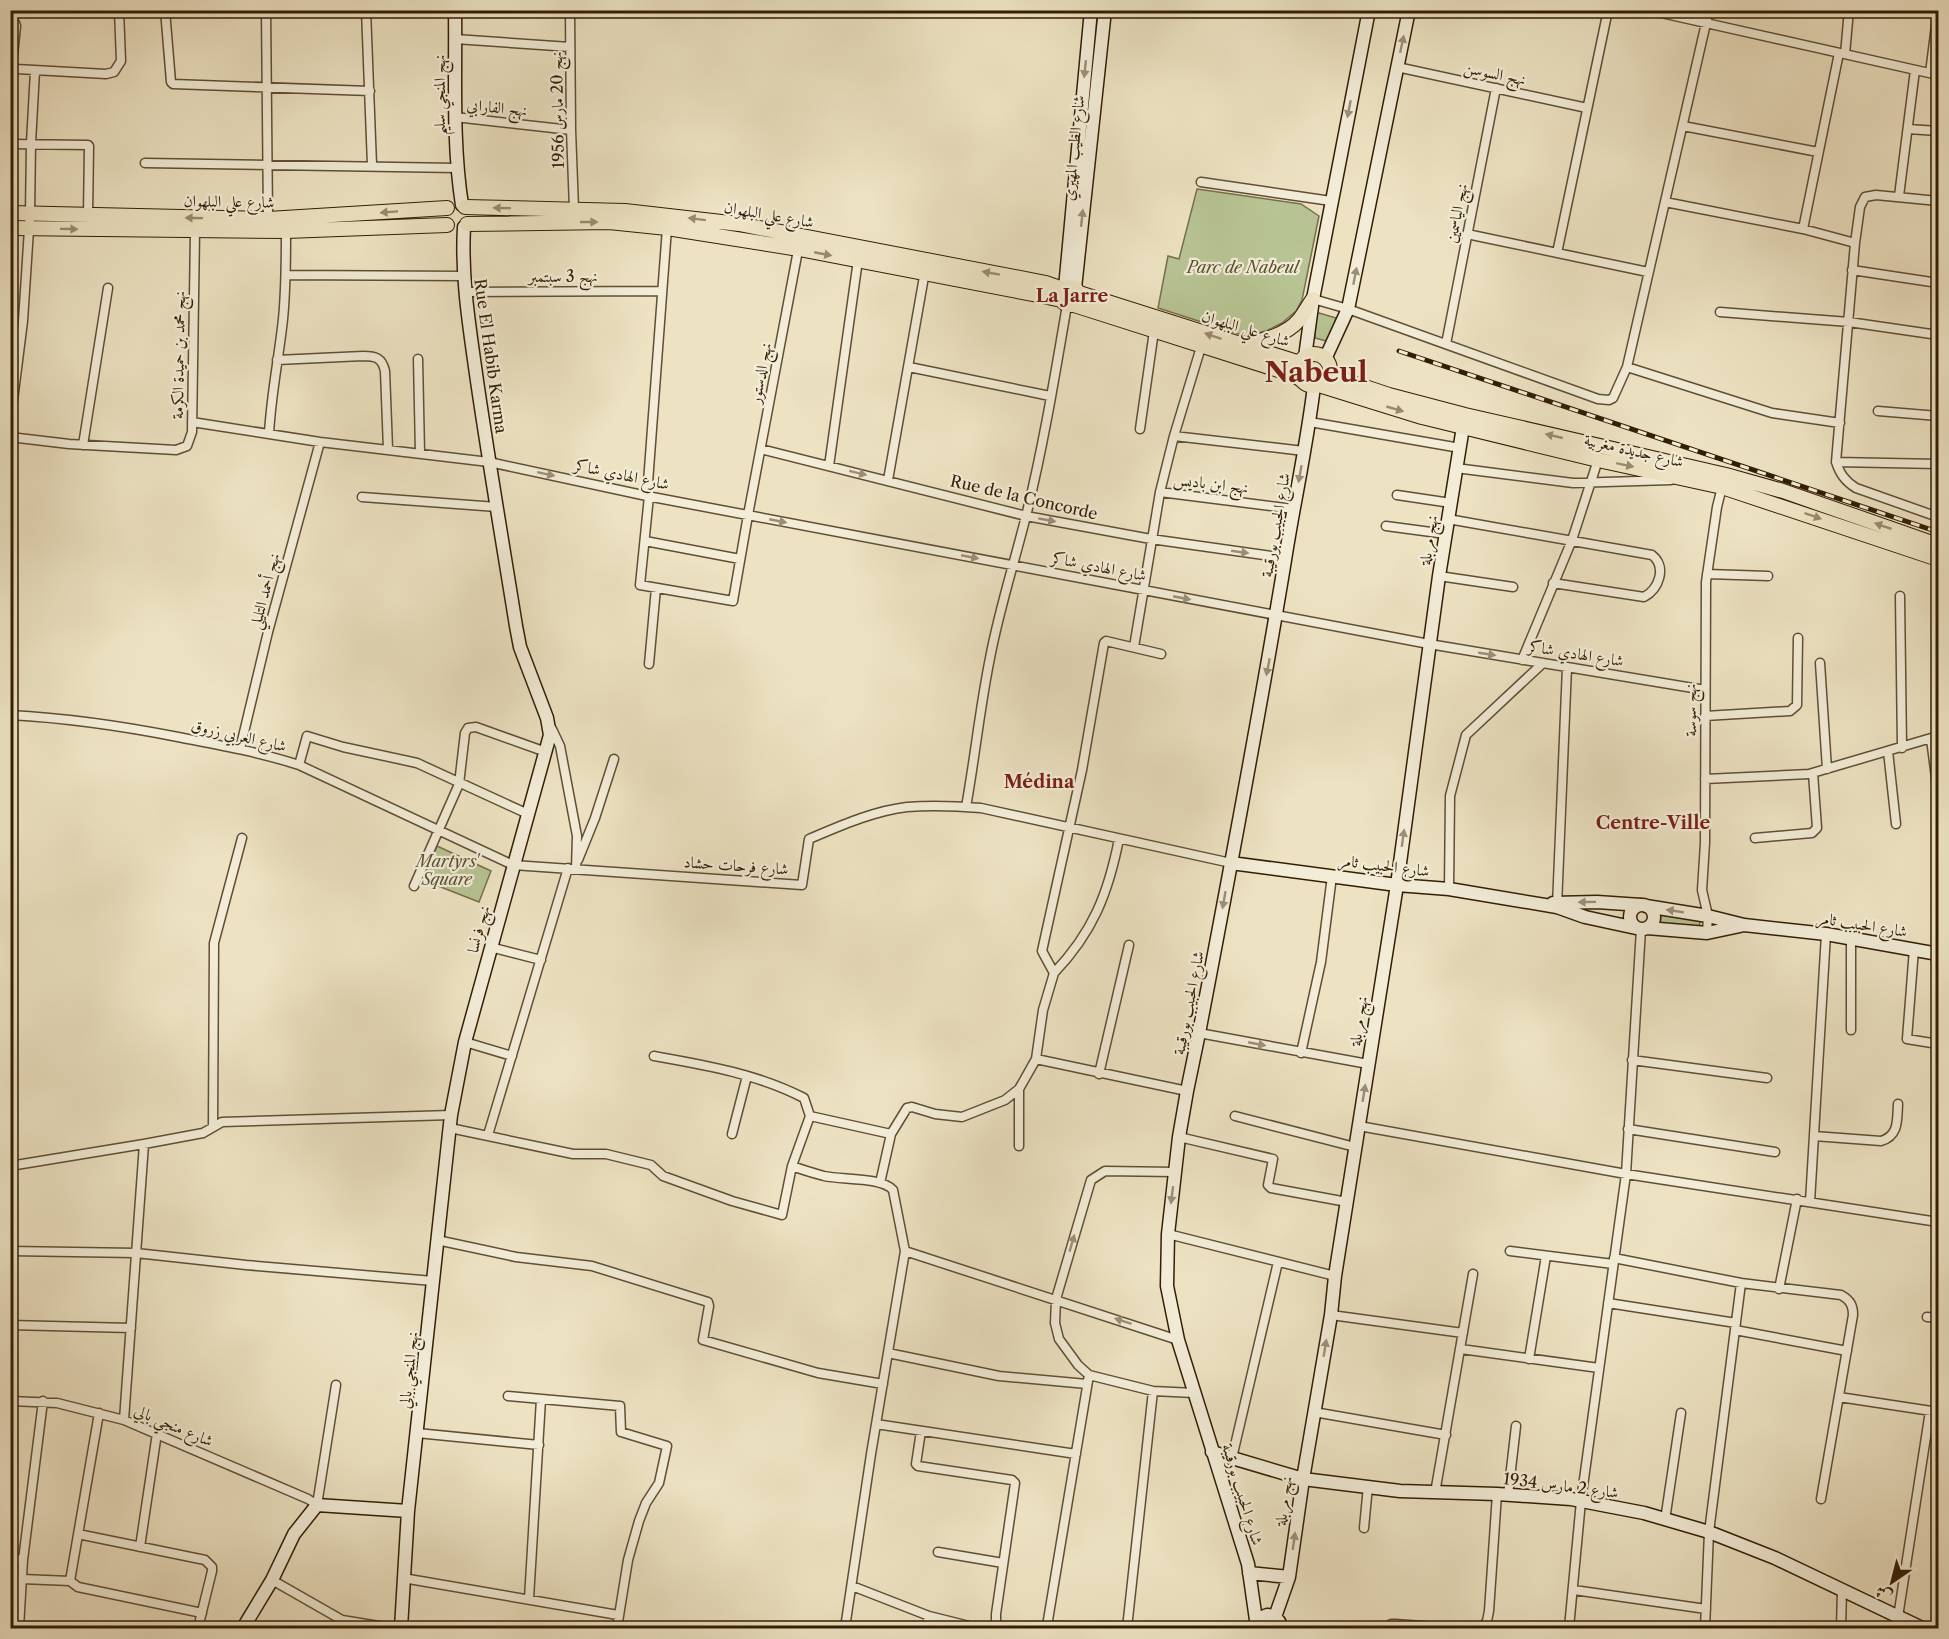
<svg xmlns="http://www.w3.org/2000/svg" width="1949" height="1639" viewBox="0 0 1949 1639" font-family="'Libre Caslon Text',Amiri,serif">
<rect width="100%" height="100%" fill="#ede3c3"/>
<filter id="stains"><feTurbulence type="fractalNoise" baseFrequency=".00333" numOctaves="4"/><feColorMatrix values="0 0 0 0 .2 0 0 0 0 .09 0 0 0 0 .02 0 0 0 .5 -.17"/></filter>
<radialGradient id="worn" r=".72"><stop offset=".6" stop-color="#630" stop-opacity="0"/><stop offset="1" stop-color="#630" stop-opacity=".3"/></radialGradient>
<path fill="#b8c494" stroke="#75704c" stroke-width="1.5" d="M1197 189 1301 204 1319 216 1302 300 1296 311 1282 323 1266 331 1245 336 1158 308 1168 256 1179 259Z
M1319 313 1336 318 1330 342 1315 338 1316 315Z
M437 846 491 871 479 902 423 880Z
M1661 915 1700 921 1699 929 1660 925Z"/>
<g fill="none" stroke-linecap="round" stroke-linejoin="round">
<g stroke="#614e34" stroke-width="11">
<path id="street" d="M165 10 171 82 173 84 370 91
M266 10 268 219
M366 10 372 165
M570 10 571 130 574 209
M1648 10 1938 75
M10 21 15 23 16 26 12 65 16 69 106 74 114 72 121 61 119 10
M455 39 570 47
M1845 54 1849 10
M1397 67 1587 108
M1930 73 1938 10
M455 117 571 130
M1683 126 1818 152
M1908 129 1938 131
M10 144 88 145 89 146 88 215
M145 163 457 168
M1201 182 1331 201
M1899 196 1915 70
M1938 201 1876 195 1865 197 1860 207 1855 243 1836 462C1840 474 1845 481 1856 488L1938 517
M1665 202 1803 229 1855 243
M1803 229 1839 53
M1467 234 1648 272
M1557 253 1608 10
M1852 270 1938 283
M287 275 464 276
M465 292 661 291
M1313 299 1348 309 1598 399 1609 400 1613 398 1627 367 1709 10
M1720 312 1849 322 1938 335
M1446 344 1496 88
M418 359 420 453
M277 360 363 356C376 356 382 358 385 371L388 449
M909 367 1050 396
M1627 367 1772 413 1840 423
M1878 411 1938 416
M192 422 320 442 489 462 647 496 1429 644 1705 690
M1310 422 1460 448
M10 424 23 321 30 214 31 143 35 71
M1140 429 1154 331
M269 434C271 395 279 357 283 319 286 289 286 260 286 231
M1174 436 1304 451
M10 437 69 444 176 450 187 446 192 432 195 231
M83 445 108 288
M761 449 1026 516 1151 539 1285 558
M1836 462 1938 464
M829 466 858 260
M1456 468 1573 483 1671 480
M888 480 925 271
M1160 492 1294 509
M1397 495 1451 503
M647 496 667 228
M649 496 640 585 733 601 748 515 799 245
M362 497 497 507
M1448 519 1652 555C1667 567 1659 589 1644 597L1553 583
M1386 526 1446 534
M645 541 740 559
M1707 574 1768 576
M1439 576 1513 587
M1900 596 1902 748
M1134 647 1160 492 1174 436 1201 347
M1522 660 1572 540 1598 460
M1820 663 1827 769
M649 664 656 588
M10 715C67 718 122 726 178 737 219 745 259 752 299 765L513 865 802 885 809 839C840 826 873 811 907 807 932 805 956 806 981 808L1231 863
M1705 716 1790 711 1797 705 1798 638
M552 729 560 746 577 836 576 869
M1931 739 1938 793
M240 749 268 632 320 442
M1888 751 1896 824
M299 765 307 736 343 747 417 763 528 814
M1705 779 1809 774 1938 736
M966 807C975 757 980 707 990 658 999 610 1014 564 1026 516 1043 448 1055 375 1067 305
M1755 838 1812 833 1817 828 1813 773
M578 860 595 818 614 759
M414 886 459 784 465 733 468 728 476 727 546 752
M1449 889 1450 796 1466 735 1543 663
M1557 906 1567 667
M1707 933 1708 916 1702 890 1705 843 1706 582 1717 507 1722 487
M1851 939V1030
M490 947 541 960
M1914 949 1907 1039 1938 1044
M1054 973C1093 932 1108 894 1119 839
M1199 1033 1368 1064
M465 1042 512 1056
M1301 1053 1321 962 1332 876
M1036 1059 1187 1091
M1632 1060 1767 1078
M1099 1074 1129 945
M810 1116 891 1134
M1235 1116 1355 1147
M1359 1126 1626 1174 1938 1222
M213 1127 214 943 242 838
M450 1128 573 1154H606L651 1165 663 1176 732 1201 782 1215 792 1166 810 1116 804 1098C758 1074 705 1065 654 1056
M1628 1129 1775 1152
M732 1134 747 1076
M488 1135 568 868
M1814 1136 1881 1141C1899 1136 1897 1120 1898 1104
M1179 1137 1273 1159 1268 1185 1271 1188 1347 1202
M1019 1146V1089
M10 1166 144 1144 203 1133 222 1122 451 1115
M792 1166C803 1170 813 1173 824 1176 842 1180 882 1177 893 1190L905 1251
M1175 1172 1105 1171 1091 1180 1056 1299 1055 1323 1059 1339 1078 1365 1089 1375 1153 1391 1194 1393
M880 1183 891 1134 907 1108 912 1107 935 1114 962 1117 1005 1100 1019 1089 1036 1059 1043 1010 1054 973 1042 951 1082 770 1104 643 1106 641 1161 654
M1810 1202 1826 934
M1168 1234 1335 1276
M437 1240 516 1257 592 1266 708 1302 709 1306 703 1340 818 1373 883 1384
M10 1251 136 1253 246 1265 433 1281
M1510 1251 1613 1264
M1614 1258 1741 1283 1841 1295C1850 1300 1853 1305 1853 1315L1821 1499
M1779 1289 1797 1199
M1608 1303 1736 1323
M1331 1315 1463 1333
M1927 1317 1938 1318
M10 1325 131 1328
M1735 1330 1847 1351
M1461 1349 1599 1368
M888 1353 999 1376 1087 1384
M1529 1359 1546 1256
M508 1396 620 1406 621 1432 667 1446 659 1483 646 1503 639 1521 628 1560 617 1628
M1839 1397 1938 1412
M10 1401 57 1403 124 1420 308 1499 317 1505 336 1385
M1314 1412 1446 1435
M124 1420 144 1144
M876 1424 1076 1454
M921 1431 916 1464 918 1466 1012 1480 1015 1483 996 1614V1628
M417 1433 539 1445
M1232 1458 1278 1262
M1435 1493 1473 1274
M1508 1495 1516 1426
M1665 1520 1681 1413
M1364 1528 1368 1486
M78 1534 205 1560 212 1567V1571L198 1628
M140 1547 157 1433
M938 1552 1003 1563
M10 1559 23 1560
M403 1578 618 1615
M22 1579 70 1581 78 1587 202 1613
M272 1580 342 1620 391 1628
M70 1581 99 1413
M852 1586 929 1616 977 1628
M1574 1590 1706 1609
M529 1599 541 1399
M1898 1617 1930 1411
M1047 1626 1089 1375
M19 1628 23 1560 43 1401
M845 1628 871 1454 905 1251 1178 1340
M926 1628 929 1616
M1012 1628 1047 1626 1158 1628
M1127 1628 1153 1391
M1387 1628 1391 1624H1395L1451 1628
M1482 1628 1487 1621 1489 1611 1497 1494
M1569 1628 1581 1501 1626 1174 1641 929
M1705 1628 1709 1532 1741 1283
M1841 1628 1842 1590"/>
</g>
<g stroke="#321d05" stroke-width="15">
<path id="secondary" d="M455 10C456 75 452 141 462 205
M1065 288 1091 10
M1075 288 1105 10
M1305 357 1313 299 1369 10
M1325 359 1348 309 1409 10
M1231 863 1397 885 1449 889 1557 907 1585 917 1636 928
M1553 903 1597 902 1641 905
M1630 917a12 12 0 1 1 24 0a12 12 0 1 1-24 0Z
M1646 906 1708 916 1744 925 1826 934 1938 954
M1647 928 1707 933 1740 926
M1212 1452 1303 1479 1400 1491 1497 1494 1571 1499 1644 1513 1709 1532 1775 1558 1922 1628
M1249 1573 1289 1577
M1275 1617 1289 1577 1303 1479 1331 1315 1335 1276 1397 885 1439 576 1463 427
M1256 1620 1248 1564 1178 1340 1167 1286 1168 1234 1179 1137 1187 1091 1199 1033C1229 876 1259 718 1285 560 1294 502 1307 445 1314 386
M243 1628 272 1580 294 1534 317 1505 408 1511
M401 1628 408 1511 451 1115 465 1042 550 735 547 718 520 647 516 626C503 545 489 463 477 381 470 330 461 279 464 227
M1254 1628 1256 1620 1267 1615C1275 1616 1280 1620 1281 1628"/>
</g>
<g stroke="#321d05" stroke-width="16">
<path id="primary" d="M465 207 625 211 739 224 1046 283 1063 289
M10 213 268 219 447 208
M467 224 609 222 667 228 799 249 1043 296 1061 300 1067 305H1074L1077 302 1079 293 1075 288 1067 287 1061 292V300
M10 228 286 231 447 225
M1079 293 1300 363
M1074 305 1294 375 1303 381
M1245 343C1263 342 1287 334 1299 320 1304 314 1308 306 1313 299
M1298 370a16 16 0 1 1 32 0a16 16 0 1 1-32 0Z
M1329 375 1389 395 1465 415 1726 475 1783 491 1938 545
M1319 385 1422 417 1598 460 1722 487 1938 559"/>
</g>
<use href="#street" stroke="#f3edd8" stroke-width="8"/>
<use href="#secondary" stroke="#f3edd8" stroke-width="12"/>
<use href="#primary" stroke="#ede3c3" stroke-width="14"/>
<g stroke="#321d05" stroke-width="5">
<path id="rail" d="M1399 351 1938 532"/>
</g>
<use href="#rail" stroke="#f3edd8" stroke-width="3" stroke-dasharray="9" stroke-linecap="butt"/>
</g>
<defs><path id="oneway-solid" d="M-6-.8H1V-3.2L6.5 0L1 3.2V.8H-6Z" transform="scale(1.5)"/></defs>
<g fill="#9c8f79">
<use href="#oneway-solid" transform="translate(1402 44) rotate(-78)"/>
<use href="#oneway-solid" transform="translate(1085 69) rotate(96)"/>
<use href="#oneway-solid" transform="translate(1349 109) rotate(101)"/>
<use href="#oneway-solid" transform="translate(1082 218) rotate(-84)"/>
<use href="#oneway-solid" transform="translate(1355 276) rotate(-79)"/>
<use href="#oneway-solid" transform="translate(858 473) rotate(14)"/>
<use href="#oneway-solid" transform="translate(546 474) rotate(12)"/>
<use href="#oneway-solid" transform="translate(1300 474) rotate(100)"/>
<use href="#oneway-solid" transform="translate(1047 520) rotate(10)"/>
<use href="#oneway-solid" transform="translate(778 521) rotate(11)"/>
<use href="#oneway-solid" transform="translate(1240 552) rotate(8)"/>
<use href="#oneway-solid" transform="translate(970 557) rotate(11)"/>
<use href="#oneway-solid" transform="translate(1182 598) rotate(11)"/>
<use href="#oneway-solid" transform="translate(1487 654) rotate(9)"/>
<use href="#oneway-solid" transform="translate(1268 667) rotate(101)"/>
<use href="#oneway-solid" transform="translate(1403 838) rotate(-82)"/>
<use href="#oneway-solid" transform="translate(1224 900) rotate(100)"/>
<use href="#oneway-solid" transform="translate(1587 902) rotate(179)"/>
<use href="#oneway-solid" transform="translate(1675 911) rotate(-171)"/>
<use href="#oneway-solid" transform="translate(1257 1044) rotate(11)"/>
<use href="#oneway-solid" transform="translate(1364 1093) rotate(-81)"/>
<use href="#oneway-solid" transform="translate(1172 1195) rotate(97)"/>
<use href="#oneway-solid" transform="translate(1072 1243) rotate(-74)"/>
<use href="#oneway-solid" transform="translate(1123 1321) rotate(-162)"/>
<use href="#oneway-solid" transform="translate(1325 1348) rotate(-81)"/>
<use href="#oneway-solid" transform="translate(1294 1541) rotate(-82)"/>
</g>
<g fill="#998a6e">
<use href="#oneway-solid" transform="translate(502 208) rotate(-179)"/>
<use href="#oneway-solid" transform="translate(389 212) rotate(176)"/>
<use href="#oneway-solid" transform="translate(194 218) rotate(-179)"/>
<use href="#oneway-solid" transform="translate(697 219) rotate(-173)"/>
<use href="#oneway-solid" transform="translate(589 222)"/>
<use href="#oneway-solid" transform="translate(69 229) rotate(1)"/>
<use href="#oneway-solid" transform="translate(823 254) rotate(11)"/>
<use href="#oneway-solid" transform="translate(991 273) rotate(-170)"/>
<use href="#oneway-solid" transform="translate(1213 336) rotate(-161)"/>
<use href="#oneway-solid" transform="translate(1395 409) rotate(16)"/>
<use href="#oneway-solid" transform="translate(1554 436) rotate(-167)"/>
<use href="#oneway-solid" transform="translate(1625 465) rotate(12)"/>
<use href="#oneway-solid" transform="translate(1813 516) rotate(19)"/>
<use href="#oneway-solid" transform="translate(1883 526) rotate(-161)"/>
</g>
<g text-anchor="middle" dominant-baseline="central" stroke-width="4.5" stroke-linejoin="round" paint-order="stroke">
<g font-size="16" fill="#321d05" stroke="#f3edd8">
<text transform="translate(1495 73) rotate(12)">نهج السوسن</text>
<text transform="translate(439 95) rotate(-90)">نهج المنجي سليم</text>
<text transform="translate(497 107) rotate(6)">نهج الفارابي</text>
<text transform="translate(557 110) rotate(-91)">نهج 20 مارس 1956</text>
<text transform="translate(1073 148) rotate(-84)">شارع الطيب المهيري</text>
<text transform="translate(229 201) rotate(1)">شارع علي البلهوان</text>
<text transform="translate(1456 213) rotate(-79)">نهج الياسمين</text>
<text transform="translate(769 214) rotate(10)">شارع علي البلهوان</text>
<text x="563" y="276">نهج 3 سبتمبر</text>
<text transform="translate(1246 328) rotate(17)">شارع علي البلهوان</text>
<text transform="translate(178 355) rotate(-89)">نهج محمد بن حميدة الكرمة</text>
<text transform="translate(491 356) rotate(82)">Rue El Habib Karma</text>
<text transform="translate(760 373) rotate(-79)">نهج الدستور</text>
<text transform="translate(1634 450) rotate(13)">شارع جديدة مغربية</text>
<text transform="translate(622 474) rotate(12)">شارع الهادي شاكر</text>
<text transform="translate(1211 483) rotate(7)">نهج ابن باديس</text>
<text transform="translate(1024 497) rotate(13)">Rue de la Concorde</text>
<text transform="translate(1275 525) rotate(-80)">شارع الحبيب بورقيبة</text>
<text transform="translate(1428 540) rotate(-81)">نهج مربلة</text>
<text transform="translate(1099 566) rotate(11)">شارع الهادي شاكر</text>
<text transform="translate(264 591) rotate(-75)">نهج أحمد التليلي</text>
<text transform="translate(1576 653) rotate(9)">شارع الهادي شاكر</text>
<text transform="translate(1690 710) rotate(-90)">نهج سوسة</text>
<text transform="translate(239 735) rotate(13)">شارع العربي زروق</text>
<text transform="translate(736 865) rotate(4)">شارع فرحات حشاد</text>
<text transform="translate(1384 865) rotate(7)">شارع الحبيب ثامر</text>
<text transform="translate(1862 924) rotate(9)">شارع الحبيب ثامر</text>
<text transform="translate(478 929) rotate(-75)">نهج فرنسا</text>
<text transform="translate(1188 1003) rotate(-79)">شارع الحبيب بورقيبة</text>
<text transform="translate(1358 1021) rotate(-81)">نهج مربلة</text>
<text transform="translate(408 1370) rotate(-84)">نهج المنجي بالي</text>
<text transform="translate(174 1425) rotate(23)">شارع منجي بالي</text>
<text transform="translate(1561 1485) rotate(7)">شارع 2 مارس 1934</text>
<text transform="translate(1243 1494) rotate(73)">شارع الحبيب بورقيبة</text>
<text transform="translate(1283 1501) rotate(-82)">نهج مربلة</text>
</g>
<g font-size="16" font-style="italic" fill="#5a4f30" stroke="#f3edd8">
<text x="1243" y="267">Parc de Nabeul</text>
<text x="447" y="861">Martyrs'<tspan x="447" dy="18">Square</tspan></text>
</g>
<g font-size="18" font-weight="bold" fill="#7a1f14" stroke="#f3edd8">
<text x="1072" y="296">La Jarre</text>
<text x="1039" y="782">Médina</text>
<text x="1653" y="823">Centre-Ville</text>
</g>
<g font-size="28" font-weight="bold" fill="#7a1f14" stroke="#f3edd8">
<text x="1316" y="372">Nabeul</text>
</g>
</g>
<rect width="1949" height="1639" fill="none" stroke="#ede3c3" stroke-width="36"/>
<rect x="12" y="12" width="1925" height="1615" fill="none" stroke="#321d05" stroke-width="3"/>
<rect x="18" y="18" width="1913" height="1603" fill="none" stroke="#321d05" stroke-width="1.5"/>
<g transform="translate(1892 1582) rotate(215)" stroke="#f3edd8" stroke-width="4.5" paint-order="stroke">
<path d="M0-4.5L10 22L0 15L-10 22Z" fill="#321d05"/>
<text y="-9" font-size="16" font-weight="bold" text-anchor="middle" fill="#321d05">ش</text>
</g>
<rect width="100%" height="100%" filter="url(#stains)"/>
<rect width="100%" height="100%" fill="url(#worn)"/>
</svg>
